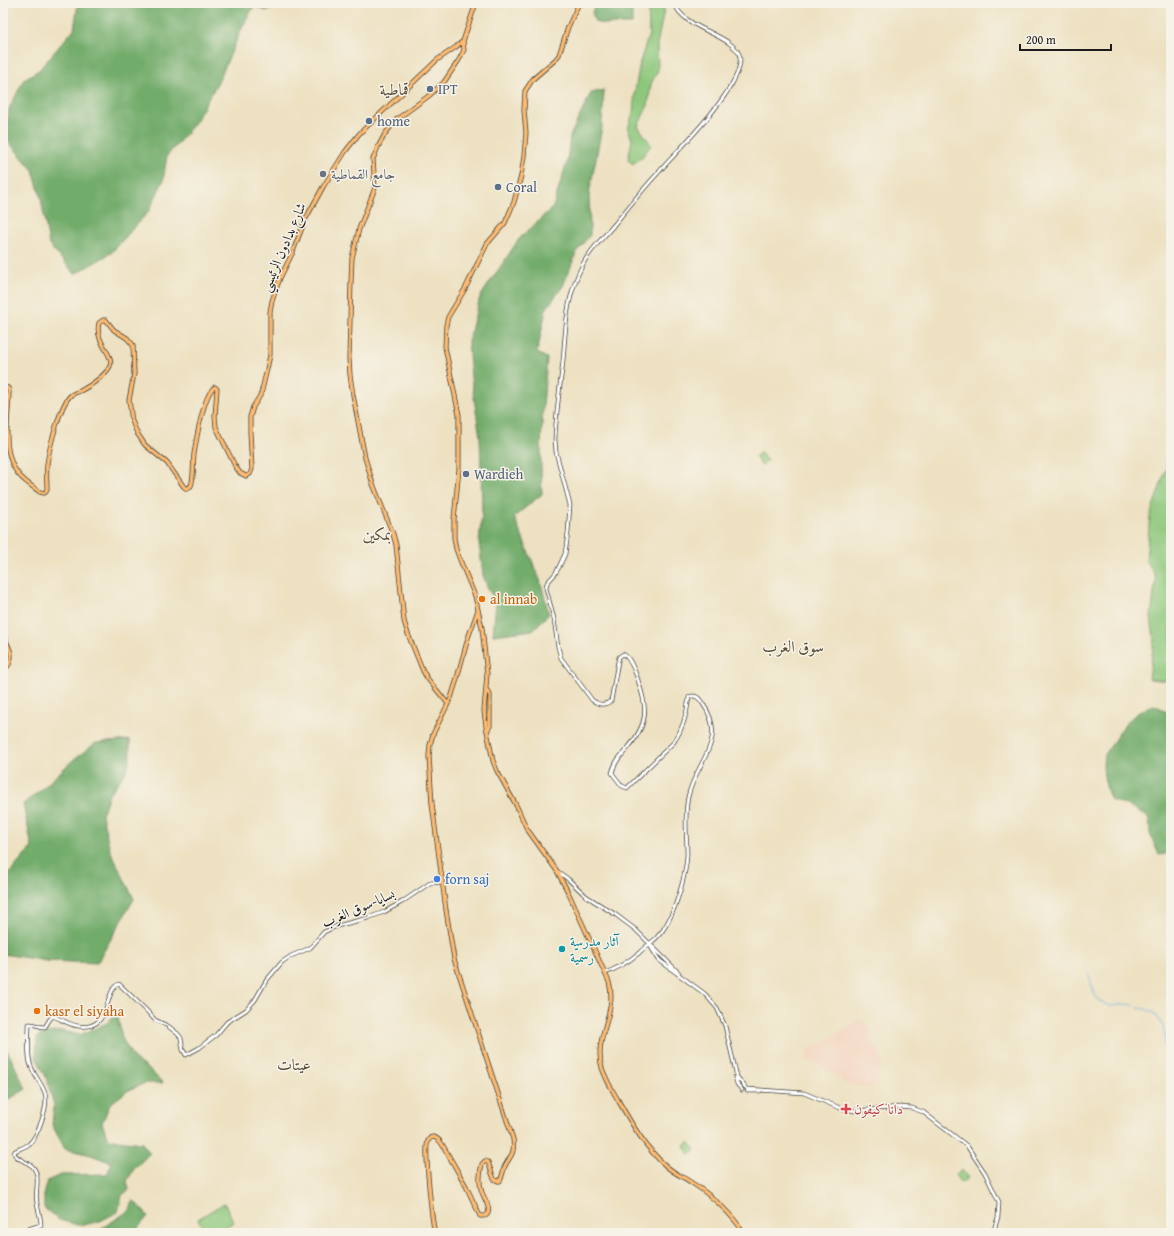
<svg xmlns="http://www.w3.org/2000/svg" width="1174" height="1236" viewBox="0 0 1174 1236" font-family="'Gentium Book Plus',Amiri,serif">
<rect width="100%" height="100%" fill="#f7f3e8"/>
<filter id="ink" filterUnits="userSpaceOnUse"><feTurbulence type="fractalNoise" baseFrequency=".025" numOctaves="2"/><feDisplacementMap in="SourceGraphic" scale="8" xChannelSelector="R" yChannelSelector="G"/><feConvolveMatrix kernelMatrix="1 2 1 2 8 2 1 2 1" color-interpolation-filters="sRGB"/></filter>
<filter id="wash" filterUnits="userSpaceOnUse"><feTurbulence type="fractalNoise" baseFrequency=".012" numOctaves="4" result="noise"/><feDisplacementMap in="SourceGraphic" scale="16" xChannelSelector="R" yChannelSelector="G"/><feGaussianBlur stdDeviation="0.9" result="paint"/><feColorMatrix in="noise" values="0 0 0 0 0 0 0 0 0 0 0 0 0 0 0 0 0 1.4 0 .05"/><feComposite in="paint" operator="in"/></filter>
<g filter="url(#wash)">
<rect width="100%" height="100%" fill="#ede1c1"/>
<path fill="#f3d4be" d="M860 1019 870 1028 873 1043 881 1056 882 1066 877 1070V1082L874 1087 870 1088 845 1084 833 1074 817 1063 807 1062 806 1052 823 1043Z"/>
<path fill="#8dc77b" stroke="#54724c" d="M648 3H664L665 6 657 44 658 70 651 84 648 105 638 126 651 145 642 157 633 164 628 160 632 140 628 128 633 113 635 91 640 62 649 34Z
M1171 449V679L1168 681 1149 679 1154 639 1151 617 1156 578 1146 559 1150 516 1167 466V455Z
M760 452 767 461 762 466 755 457Z
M689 1142 695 1149 690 1154 684 1147Z
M962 1170 968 1178 961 1183 955 1175Z
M224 1203 234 1222 214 1233H206L198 1219Z"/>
<path fill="#72ac6b" stroke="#476444" d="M78 3H280L266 11 254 6 241 30 219 80 194 124 167 156 163 181 149 211 111 253 75 274 49 245 41 198 33 170 6 139 9 109 24 79 39 70 74 29Z
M596 3H619L632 11V24H602L595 22 592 12Z
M604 90 602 127 589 194 590 235 577 251 563 286 546 309 537 353 547 358C543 405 539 447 542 494L514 517 540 580 549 614 533 630 493 635 496 602 488 589 483 575 479 543 482 512 480 437 471 378 468 342 480 297 519 239 553 207 567 162 570 136 591 93Z
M1154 705 1171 713V842L1166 854 1159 855 1150 834 1149 819C1135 808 1128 805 1111 800 1106 790 1101 769 1104 757 1105 754 1108 750 1110 747 1121 728 1132 712 1154 705Z
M130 740V759L125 773 109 794 102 815 110 850 134 899 97 963 47 961 3 954V881L32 847 23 804 42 789 73 760 96 743Z
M117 1012 122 1038 134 1059 152 1072 163 1083H145L127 1091 110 1104 102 1123 108 1139 142 1143 150 1153 134 1169 127 1181 129 1190 122 1195 118 1212 100 1221 88 1224 78 1225 59 1220 44 1208V1191L47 1181 60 1175 107 1174 112 1163 91 1155 65 1149 52 1125 54 1105 46 1077 36 1057 37 1037 46 1033 62 1031 80 1035 107 1023Z
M3 1050H7L26 1089 3 1103Z
M133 1200 148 1216 138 1228 137 1233H98L102 1228 130 1210Z"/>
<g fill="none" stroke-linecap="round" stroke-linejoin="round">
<path stroke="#76aee5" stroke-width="1" d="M1087 970 1095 995 1099 1001 1111 1006 1128 1004 1145 1009 1155 1013 1163 1026 1165 1037 1164 1047 1171 1060"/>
</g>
</g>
<g filter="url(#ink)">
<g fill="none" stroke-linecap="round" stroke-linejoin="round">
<g stroke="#3b3a35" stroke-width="4.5">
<path id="minor" d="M557 871 568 879 586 896 616 915 636 930 679 973
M649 944 659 960 705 994 717 1008 725 1026 737 1077 745 1087
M605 973C617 969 629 961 639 953 642 950 645 947 648 945 655 940 658 937 663 930 675 913 686 876 687 855 687 836 684 816 688 797 695 762 729 741 703 704 699 698 696 694 689 697 687 714 683 729 674 742L627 788 622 786 612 773C615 761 620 757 628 748 650 721 647 708 637 677 634 670 630 657 623 654L619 657 618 661 611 701C604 706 599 705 592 700L561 658 558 647 554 619 546 588 547 583 555 574 559 567 565 554 568 533 570 505 556 452 555 439C556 412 560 387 563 361 566 325 566 297 583 264 590 250 603 238 613 226 628 208 642 190 658 173 675 153 750 81 739 54 737 49 733 46 729 43 711 30 683 25 674 3
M735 1077 737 1084 742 1090
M747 1089 804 1093 840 1108 855 1111 900 1107 912 1108 923 1112 967 1146 985 1173 999 1202 998 1217 993 1233
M747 1091H760
M15 1233 41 1225C41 1217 38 1211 37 1203 34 1192 42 1176 32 1166 26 1161 17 1160 14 1153L15 1151C19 1149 25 1147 29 1144 38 1136 49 1105 45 1093 41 1082 33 1075 30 1063 27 1051 29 1036 29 1024 36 1023 40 1028 45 1027L50 1019 53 1016C61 1019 69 1025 78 1026 113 1031 103 990 119 984L145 1009 155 1020 168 1026 178 1034 181 1038 183 1050 186 1055 199 1048 216 1035 227 1022 246 1010 255 1000 266 981 282 962 291 956 310 948 324 932 337 926 368 918 384 912 402 902 430 883 442 882"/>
</g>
<g stroke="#3b3a35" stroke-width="5">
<path id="major" d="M579 3 568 27 559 55 555 60 533 79 525 91 524 110 526 133 524 156 521 176 514 202 505 223 487 244 465 289 448 317 446 325 445 347 459 415V469L454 519V538L456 549 460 560 475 596 482 628 487 674 484 711 486 726 493 761 497 771 516 805 527 829 557 871 568 892 609 982C618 1013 593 1037 602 1068 606 1079 612 1090 618 1100 631 1123 646 1149 666 1166 674 1173 683 1177 692 1183 712 1196 731 1213 744 1233
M3 386 8 388 9 391C9 418 0 452 19 475 25 482 33 487 40 492L44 493 46 492 47 489C47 481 46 473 47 464 49 450 60 404 71 395 74 393 78 392 82 390 90 386 107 374 110 366 115 355 94 342 99 323L103 320H106L114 330 127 338 133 345 134 374 129 400 132 421 137 433 145 445 167 463 184 487 187 489C190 487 192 486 192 482 194 473 193 463 194 454 196 441 204 392 215 387L217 389 215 416 216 427 235 466 240 473 246 476 250 474 252 469 250 432V417L253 407 261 394 267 369 270 355V312L272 301 280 278 292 254 305 220 323 187 345 152 359 134 437 60 456 47 463 41 476 3
M3 635C10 648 17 660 3 671
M486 689 490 695V726L487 731
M448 704 427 678 423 671 408 634 404 621 396 545 393 534 373 484 365 458 353 395 350 375 349 359 351 282 352 258 359 229 375 188 373 159 378 147 385 134 397 119 430 95 444 82 459 60 464 50 463 41
M435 1233C432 1222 424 1148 428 1141 432 1133 439 1139 442 1144L466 1186 480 1216C483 1216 487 1217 488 1213 491 1206 482 1196 481 1189 479 1182 480 1171 482 1164L485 1161 488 1162 494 1179 498 1181H500C502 1177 503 1173 504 1168 510 1155 515 1156 513 1139L454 959 446 910 432 804 429 756 430 745 433 734 451 698 456 682 468 638 478 610"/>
</g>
<use href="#minor" stroke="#fff" stroke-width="3"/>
<use href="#major" stroke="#febb71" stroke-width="3.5"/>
</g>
</g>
<g fill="#5c6f8a" stroke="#f7f3e8" stroke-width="1.5">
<circle cx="430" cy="89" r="4"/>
<circle cx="369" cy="121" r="4"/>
<circle cx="498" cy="187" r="4"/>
<circle cx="466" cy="474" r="4"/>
</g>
<circle fill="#6b7280" stroke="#f7f3e8" stroke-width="1.5" cx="323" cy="174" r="4"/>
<g fill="#e8710a" stroke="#f7f3e8" stroke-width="1.5">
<circle cx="482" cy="599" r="4"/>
<circle cx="37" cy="1011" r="4"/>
</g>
<circle fill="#3f7fe0" stroke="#f7f3e8" stroke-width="1.5" cx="437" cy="879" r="4"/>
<circle fill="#0f9aa8" stroke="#f7f3e8" stroke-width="1.5" cx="562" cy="949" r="4"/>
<path fill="#e0444e" stroke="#f7f3e8" stroke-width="1.5" d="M844 1103h4v4h4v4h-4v4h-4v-4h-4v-4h4z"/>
<g text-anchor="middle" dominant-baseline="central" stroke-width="3" stroke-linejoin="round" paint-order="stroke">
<g font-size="14" fill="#4e5e75" stroke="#f7f3e8" text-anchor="start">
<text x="438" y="89">IPT</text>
<text x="377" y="121">home</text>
<text x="506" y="187">Coral</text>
<text x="474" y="474">Wardieh</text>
</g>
<g font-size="14" fill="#5b616d" stroke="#f7f3e8" text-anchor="start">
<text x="331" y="174">جامع القماطية</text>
</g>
<g font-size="14" fill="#1c1c1c" stroke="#f7f3e8">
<text transform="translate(283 247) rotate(-67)">شارع بدادون الرئيسي</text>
<text transform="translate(358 908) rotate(-23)">بسايا-سوق الغرب</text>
</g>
<g font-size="14" fill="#c56008" stroke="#f7f3e8" text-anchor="start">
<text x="490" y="599">al innab</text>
<text x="45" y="1011">kasr el siyaha</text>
</g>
<g font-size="14" fill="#366cbe" stroke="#f7f3e8" text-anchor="start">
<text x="445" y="879">forn saj</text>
</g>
<g font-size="14" fill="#0d838f" stroke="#f7f3e8" text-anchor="start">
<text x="570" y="941">آثار مدرسة<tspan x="570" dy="16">رسميّة</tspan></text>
</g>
<g font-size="14" fill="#be3a42" stroke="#f7f3e8" text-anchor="start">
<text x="854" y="1109">دانا كيفون</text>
</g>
<g font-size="16" fill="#5a4b37" stroke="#f7f3e8">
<text x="394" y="89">قماطية</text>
<text x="377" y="534">بمكين</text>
<text x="793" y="646">سوق الغرب</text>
<text x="294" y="1064">عيتات</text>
</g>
</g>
<rect width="1174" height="1236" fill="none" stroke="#f7f3e8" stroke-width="16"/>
<path d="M1020 44v6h91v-6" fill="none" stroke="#1c1c1c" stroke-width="2"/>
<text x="1026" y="44" font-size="12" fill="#1c1c1c" stroke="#f7f3e8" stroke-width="3" paint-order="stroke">200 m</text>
</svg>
